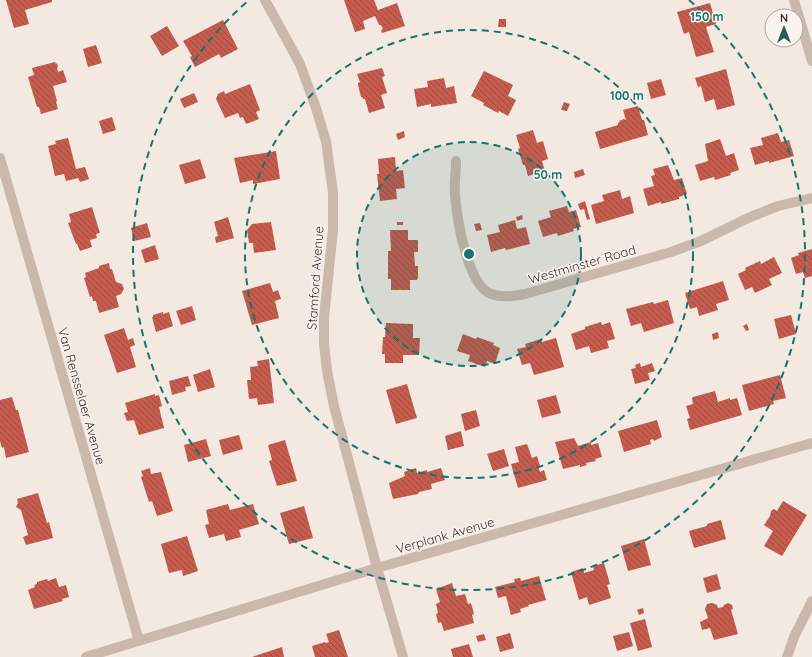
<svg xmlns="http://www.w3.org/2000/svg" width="812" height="657" viewBox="0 0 812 657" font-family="Quicksand,sans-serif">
<defs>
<pattern id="building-back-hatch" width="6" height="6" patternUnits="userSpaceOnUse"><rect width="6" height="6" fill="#c55c4e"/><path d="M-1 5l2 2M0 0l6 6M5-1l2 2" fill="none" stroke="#a14c41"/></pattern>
</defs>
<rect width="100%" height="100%" fill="#f3e9e1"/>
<path fill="url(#building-back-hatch)" d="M6 0H52V2L25 10 29 24 14 28Z
M344 0H374L378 10 397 3 405 26 382 33 381 30 383 29 381 25H379L375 16 363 21 365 29 355 32Z
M710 3 716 24 706 27 714 52 696 57 689 32 684 34 677 12Z
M499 19H506V27H498Z
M223 20 238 49 221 58 219 54 195 67 190 57 192 56 183 41Z
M167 26 179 46 162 56 150 36Z
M96 45 102 63 88 67 83 49Z
M55 62 56 64 57 63 58 67 57 68 58 72 63 70 67 82 53 86 57 101 56 102 58 109 41 114 39 107H37L28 77 34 75 32 68Z
M382 68 385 76 382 77 387 93 381 95 385 108 369 113 365 99H363L362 97H361L358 85V83L360 82 357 74Z
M726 69 735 105 717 110 714 99 705 102 701 86 698 87 695 78Z
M484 71 513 85 508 96 516 100 508 116 499 111 498 113 483 105 484 103 471 96Z
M444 78 446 88 454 86 457 103 431 107V104L417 107 414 89 428 87 427 81Z
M661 79 666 95 651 99 647 83Z
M250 84 260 110 256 112 259 119 246 124 243 117 240 118 238 113 225 118 216 99 218 94 224 91 225 94Z
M194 93 198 102 184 108 180 99Z
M564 102 570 104 567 111 561 110Z
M638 106 642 120H644L648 135 600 149 595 132 618 125V123L620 122 619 121 624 119 626 120 623 110Z
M112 117 116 130 103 134 99 121Z
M533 130 537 143 543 141 548 159 542 161 545 171 528 176 525 165H523L518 149 520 148 516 135Z
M404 131 405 137 398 140 396 134Z
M778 133 781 142 789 140 794 156 769 163V161L755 165 750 148 763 145 761 138Z
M68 138 76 169 85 167 89 179 80 182 78 178 66 181 64 174 55 176 48 146 56 144 55 141Z
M720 139 726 156 734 153 739 170 730 173 731 175 715 180 714 177 700 181 695 165 708 161 705 144Z
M276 151 280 179 253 184V180L240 183 234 158Z
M395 157 396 171 403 170 405 188 396 189 397 199 380 201 377 174H379L378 159Z
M200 159 206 178 185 184 179 165Z
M668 165 674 180 682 178 687 194 679 197V199L661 204V202L648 206 643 189 654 186 651 176 655 175 653 169Z
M583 169 585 175 575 178 574 172Z
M620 190 622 199 630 196 634 213 596 224 591 205 604 201 602 195Z
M585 201 590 219 587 220 584 209 580 210 578 204Z
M567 206 569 212 576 210 581 227 573 229 574 231 558 236 557 233 543 237 538 221 551 217 549 211Z
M92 207 100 233 96 234 97 238 90 240 92 247 80 251 77 244H76L68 223 71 222 69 214Z
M522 215 523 219 517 221 516 217Z
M228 217 234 238 216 243 215 237 218 236 214 222Z
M515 220 517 229 526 227 530 244 506 250 505 248 491 252 487 235 500 232 498 225Z
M271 222 276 250 254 253 253 243H249L247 230 252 224Z
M397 222H403V225H397Z
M147 223 151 237 134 241 131 228Z
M480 223 482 230 476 231 474 224Z
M390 230H408V240H418V252H414L415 266H418V278L417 280H410V290H391V279H388V251H391Z
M155 245 159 259 145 263 141 250Z
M812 249V276L805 278 803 272 796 274 791 258 799 255 798 253Z
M774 257 782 273 769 279 772 285 755 293 752 287 745 290 738 274 746 270 745 268 760 261 761 264Z
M109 263 110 269H112L116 282 122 284 124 289 121 294 116 296 119 307 99 313 96 301H93L92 296 90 297 84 278 86 277 85 273 99 268V266Z
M723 281 729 300 716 304 718 310 699 316 697 307 690 309 685 293Z
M270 283 273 292 278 290 281 299 275 301 279 318 252 325 242 291Z
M668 300 674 323 644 332 641 323 631 326 626 309 653 302 654 304Z
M192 306 196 320 181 325 176 311Z
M163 312V314L169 312 173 326 156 332 152 317H153V315Z
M791 315 796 334 779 339 774 319Z
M601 322 602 325 610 322 615 339 607 341 609 348 591 353 589 346 576 350 571 334 585 329V327Z
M386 323 413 324V338H420L419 355H403V363H385V354H382L383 337H385Z
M747 324 749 330 746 331 743 326Z
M124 328 128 340 133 338 135 345 130 347 136 367 117 373 104 335Z
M718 332 719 338 713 340 712 334Z
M463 334 476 339 477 337 494 343 493 345 500 348 495 364 487 361 485 367 468 361 470 355 457 351Z
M556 338 564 367 534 375 530 363 522 365 517 349 526 347 525 344 541 339 542 342Z
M269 359 274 403 258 405 257 398 249 399 247 380H251L250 367 258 366 257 361Z
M640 363 641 367 652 363 655 371 648 373 650 380 635 384 631 369 636 368 635 365Z
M210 369 215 387 198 392 193 375Z
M780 375 786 398 773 401 774 404 767 406 749 411 742 385Z
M188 376 191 386 185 387 186 391 172 395 169 381Z
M407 384 417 418 396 424 386 390Z
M715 391 718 402 730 398V400L737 398 742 415 690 430 687 419 690 418 686 406 693 404 692 398 693 397Z
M155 394V396L159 395 162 406 159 407 164 428 139 435 134 420 127 421 124 413 128 412 125 403Z
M556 395 561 413 542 418 537 400Z
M12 397 16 410H18L29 452 6 458 4 447 2 448 0 441V400Z
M476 410 480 426 465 431 461 414Z
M657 420 662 437 654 441 653 439 650 440 651 444 624 452 618 431Z
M461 431 464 446 448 450 445 436Z
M239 435 243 449 223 455 219 440Z
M574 438 578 446 591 442V445L598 443 602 457 595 459 596 461 586 463 587 465 580 467V465L563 469 555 442Z
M206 439 211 456 188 462 184 445Z
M285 440 297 481 277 486 269 461 272 460 268 445Z
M527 444 532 458 537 456 540 466H538L540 472 544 470 547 480 518 488 511 464 519 462 515 447Z
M504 449 509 466 493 471 487 454Z
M150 468 151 474 161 472 173 511 157 516 152 501 149 502 141 477 143 476 141 471Z
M416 468 417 473 427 470V472L441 468 445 480 431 484 432 489 419 492 418 494 393 499 389 483 405 476 404 472Z
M38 493 47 523 49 522 53 538 26 545 23 537 28 535 21 510 16 507 18 503 17 499Z
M783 501 807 515 782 556 764 546 773 531 764 525 770 516 771 511 774 509 777 511Z
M228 504 230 510 253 504 259 524 239 530 241 537 226 541 224 534 209 538 205 525 209 524 206 510Z
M304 506 313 538 289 544 280 513Z
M721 520 726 539 694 548 689 531 707 526V524Z
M187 536 198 571 183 576 182 570 169 573 161 544Z
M644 539 651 565 628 571 621 546Z
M604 563 610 584 607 585 611 598 589 605 587 597 579 600 571 572 583 568 584 573 594 570 593 566Z
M717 574 721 589 707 593 703 578Z
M539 576 546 600 528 605 529 606 520 609 521 612 511 615 506 596 498 598 495 587 515 582 514 579 520 578 521 581Z
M56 578 59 587 66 585 69 597 62 599 63 601 34 609 28 590 35 587 34 585 37 584V582L47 579 48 581Z
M452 583 456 596 465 594 468 604 471 603 474 614 472 615 474 623 444 631 441 622 438 623 436 614 438 613 436 604 440 602 436 589Z
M712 603 717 605 718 608 723 607 724 605 728 603 732 605 733 609 731 610 738 634 714 640 710 628 702 630 700 622 708 618 705 609 707 604Z
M643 608 644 613 639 615 637 610Z
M645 619 652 647 638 651 630 623Z
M339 630 348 657H315L312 646 325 642 326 643 329 642 326 634Z
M629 632 633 646 617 651 613 636Z
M510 633 514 648 500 652 496 637Z
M484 634 486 640 478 642 476 636Z
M469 644 473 657H453L451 649Z
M282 647 284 657H252Z"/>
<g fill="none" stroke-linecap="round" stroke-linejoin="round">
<path stroke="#ccb7ad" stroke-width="10" d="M265 0 300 64 316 108 326 141 333 193V230L324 317V344L327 371 334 406 377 568 403 657
M794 0 812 61
M0 158 139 641
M456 161C456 172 454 184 455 195 457 218 467 285 491 294 502 298 514 296 525 294L671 252 701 241 748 218 778 206 812 198
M86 657 377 568 812 443
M787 657 794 637 812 601"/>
</g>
<circle cx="469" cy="254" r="112" fill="#0f766e" fill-opacity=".12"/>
<g fill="none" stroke="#0f766e" stroke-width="2" stroke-dasharray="7 5">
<circle cx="469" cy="254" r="112"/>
<circle cx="469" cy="254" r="224"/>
<path d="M689 0A336 336 0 1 1 249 0"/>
</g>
<g text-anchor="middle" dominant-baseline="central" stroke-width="3" stroke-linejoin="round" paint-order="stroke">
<g font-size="13" fill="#3a2e2b" stroke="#fbf3ee">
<text transform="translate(582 264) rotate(-16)">Westminster Road</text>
<text transform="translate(315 278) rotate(-86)">Stamford Avenue</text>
<text transform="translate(82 396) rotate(74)">Van Rensselaer Avenue</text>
<text transform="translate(445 535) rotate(-16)">Verplank Avenue</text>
</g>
</g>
<circle cx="469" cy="254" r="6" fill="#0f766e" stroke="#fbf3ee" stroke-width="2"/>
<g font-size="12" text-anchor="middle" font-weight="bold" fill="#0f766e" stroke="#fbf3ee" stroke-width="3" stroke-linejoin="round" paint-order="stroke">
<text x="707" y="21">150 m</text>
<text x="627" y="100">100 m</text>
<text x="548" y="179">50 m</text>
</g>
<g transform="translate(784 28)"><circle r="19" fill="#fbf3ee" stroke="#aea4a0"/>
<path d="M0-3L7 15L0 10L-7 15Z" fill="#215c59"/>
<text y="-6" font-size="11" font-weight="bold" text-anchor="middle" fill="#3a2e2b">N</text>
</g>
</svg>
